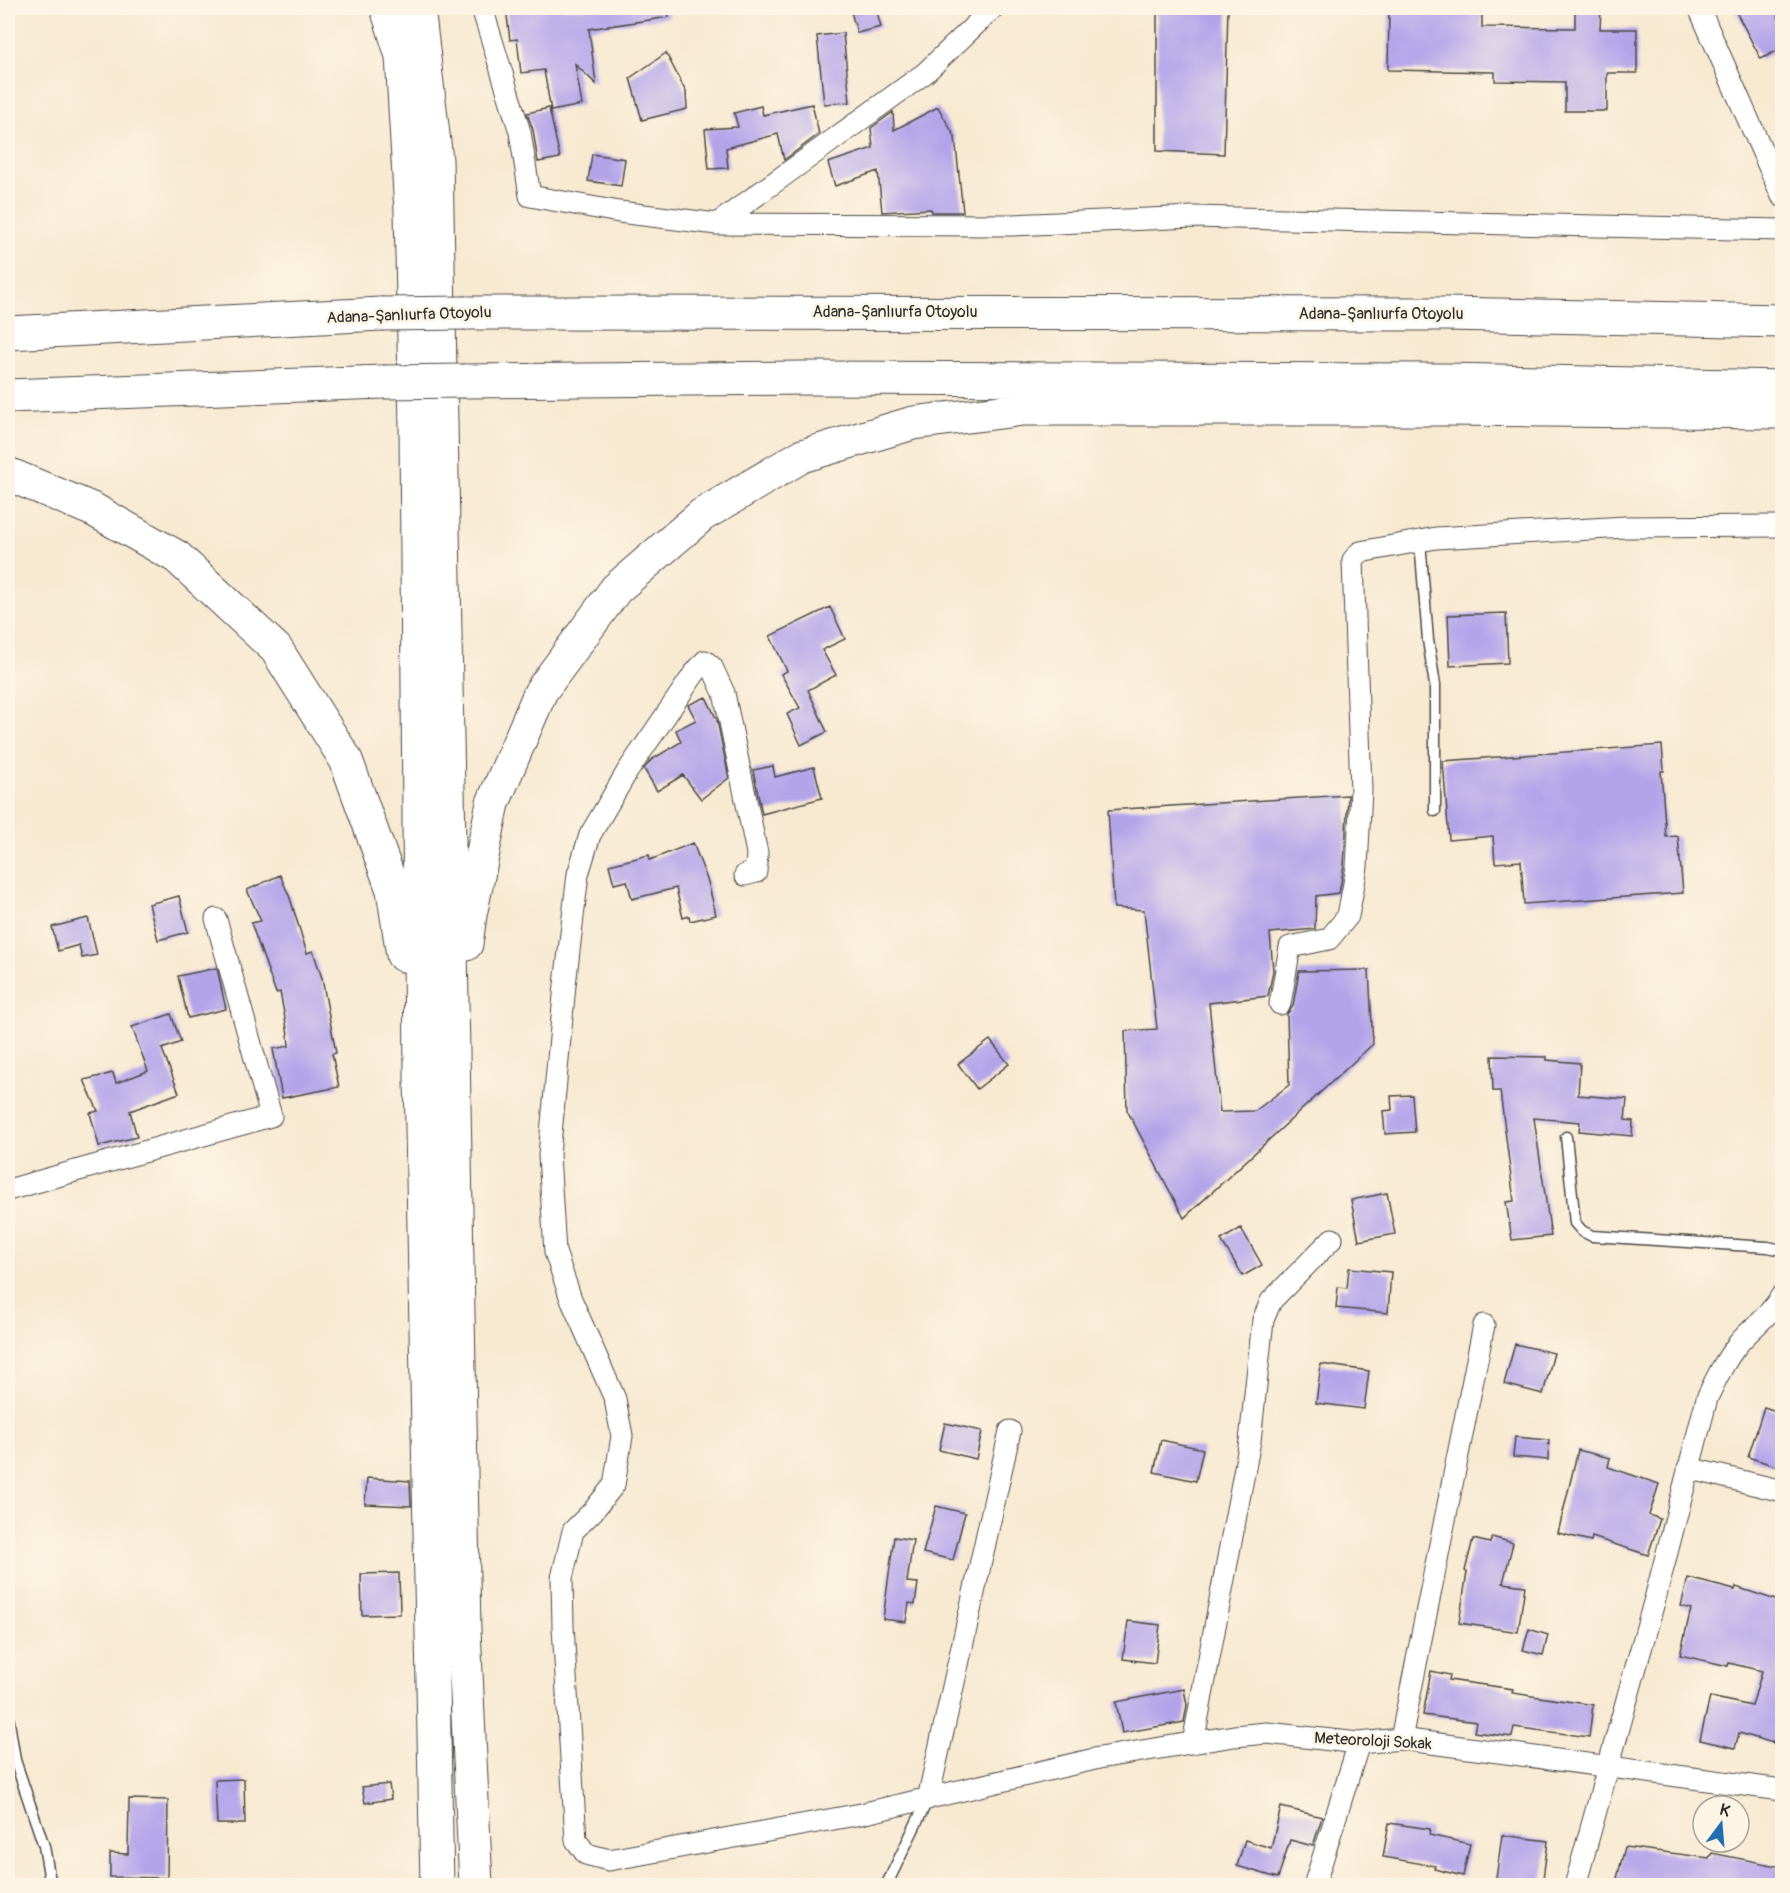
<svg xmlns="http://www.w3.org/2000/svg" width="1790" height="1893" viewBox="0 0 1790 1893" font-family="Pangolin,sans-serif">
<rect width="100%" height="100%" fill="#fcf5e5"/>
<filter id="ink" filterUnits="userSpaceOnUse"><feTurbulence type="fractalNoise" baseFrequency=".0167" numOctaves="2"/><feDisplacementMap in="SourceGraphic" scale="12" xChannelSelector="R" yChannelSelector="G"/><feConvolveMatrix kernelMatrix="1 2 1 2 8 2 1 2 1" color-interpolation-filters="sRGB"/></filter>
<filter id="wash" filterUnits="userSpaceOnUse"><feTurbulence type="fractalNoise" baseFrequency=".008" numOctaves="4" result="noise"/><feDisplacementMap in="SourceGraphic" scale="24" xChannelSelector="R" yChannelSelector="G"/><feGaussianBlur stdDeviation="1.35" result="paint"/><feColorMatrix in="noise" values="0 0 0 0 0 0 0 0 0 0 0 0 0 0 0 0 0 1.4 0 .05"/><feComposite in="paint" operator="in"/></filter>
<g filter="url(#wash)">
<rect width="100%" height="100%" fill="#f8e9d1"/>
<g id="blocks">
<path fill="#b3a4ea" d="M506 8H668L669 17 589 29 596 84 575 64 582 105 551 111 544 70 521 73 517 39 510 40Z
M850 8H876L881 27 857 33Z
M1157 8H1228L1224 154 1157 151Z
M1575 8H1601L1600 29H1637V73H1607V111H1565V82L1495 81V72L1388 70 1389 10 1482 11V27L1575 28Z
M1734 8H1774L1782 24V48L1761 59Z
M843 33 850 102 824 104 817 36Z
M666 53 686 92 687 109 642 120 630 78Z
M812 104 819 134 784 160 778 134 726 148 728 168 709 169 705 129 738 127 734 113 761 106 763 115Z
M938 107 955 137 963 212H932L931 209 882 212 878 171 835 186 828 163 873 148 871 128 893 112 894 130Z
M549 108 560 158 538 162 533 130 527 113Z
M592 154 625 159 621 186 588 181Z
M830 607 845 639 822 650 836 675 808 690 827 732 801 745 787 714 800 708 781 674 787 671 770 636Z
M1506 613 1508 663 1450 666 1448 615Z
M706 697 717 720 729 778 701 799 683 775 657 791 644 769 651 760 681 742 676 730 696 720 688 705Z
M1662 745 1664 771H1661L1666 837 1678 836 1683 893 1524 904 1521 861 1495 863 1493 836 1449 840 1443 761Z
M773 766 775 777 814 767 822 798 762 814 753 770Z
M1348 795 1344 866 1339 893 1316 896 1315 929 1270 933 1273 971 1268 996 1209 1003 1220 1112 1255 1111 1289 1085 1287 1014 1293 1006 1299 971 1369 970 1373 1044 1184 1218 1127 1110 1125 1031 1157 1029 1144 910 1114 908 1108 810Z
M693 843 708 882 716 915 690 921 689 916 683 918 676 888 632 899 627 881 614 884 609 865 649 855 650 860Z
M280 875 290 898 307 953 313 951 322 978 336 1053 332 1054 339 1087 282 1098 273 1049 289 1046 288 1034 280 992 276 993 251 923 261 921 247 890Z
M179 896 188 932 158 940 149 904Z
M88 918 97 955 82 958 79 945 58 951 52 927Z
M217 968 226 1009 188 1018 178 976Z
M171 1014 181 1042 162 1049 179 1093 130 1111 137 1137 99 1146 90 1113 98 1111 84 1080 113 1073 116 1083 148 1071 132 1027Z
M990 1040 1009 1064 977 1089 958 1064Z
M1492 1056 1547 1057V1060L1580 1063 1578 1095 1627 1099 1625 1120 1633 1121 1632 1136 1579 1131 1580 1122 1534 1118 1551 1236 1512 1240 1506 1202 1514 1201 1500 1091H1493Z
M1412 1095 1415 1132 1385 1134 1383 1111 1392 1110 1391 1096Z
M1387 1193 1395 1234 1359 1241 1351 1200Z
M1241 1228 1262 1265 1243 1276 1221 1240Z
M1349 1268 1391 1272 1388 1313 1336 1308 1338 1287 1347 1288Z
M1515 1344 1554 1353 1543 1394 1504 1384Z
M1321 1364 1369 1371 1364 1409 1316 1403Z
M1764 1407 1782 1413V1468L1748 1457Z
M945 1423 982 1431 976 1459 939 1450Z
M1515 1437 1549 1440 1548 1460 1513 1457Z
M1161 1440 1203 1449 1196 1481 1154 1472Z
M1578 1450 1610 1458 1608 1467 1659 1484 1649 1515 1660 1519 1648 1555 1592 1537 1591 1541 1558 1533Z
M367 1478 410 1481 411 1506 365 1504Z
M936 1506 965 1513 953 1560 923 1553Z
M894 1537 913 1540 907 1582 918 1583 915 1604 909 1603 906 1622 883 1619Z
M1492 1537 1513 1543 1503 1583 1525 1586 1518 1632 1459 1623 1467 1572 1465 1571 1473 1539 1490 1543Z
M399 1573 400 1614 362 1615 361 1574Z
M1688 1578 1735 1590 1736 1587 1782 1602V1711L1773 1743 1739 1733 1735 1748 1700 1740 1710 1697 1752 1706 1762 1671 1729 1663 1728 1666 1680 1655 1691 1609 1681 1606Z
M1128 1621 1160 1625 1155 1663 1123 1659Z
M1529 1629 1548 1635 1543 1655 1523 1650Z
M1431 1671 1450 1675 1449 1680 1513 1689 1512 1693 1593 1705 1589 1737 1514 1727 1512 1737 1474 1732 1476 1722 1423 1715Z
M1184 1689 1187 1705 1184 1722 1122 1733 1116 1702Z
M244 1779 245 1824H217L215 1780Z
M389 1784 391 1799 365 1803 362 1787Z
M129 1799 168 1800 167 1878 110 1877V1853L128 1854Z
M1281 1807 1322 1817 1313 1846 1290 1840 1278 1878 1237 1866 1245 1840 1271 1848Z
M1389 1823 1430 1829 1429 1835 1470 1844 1463 1876 1434 1869 1435 1866 1383 1857Z
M1502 1835 1548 1841 1542 1886H1495Z
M1625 1847 1709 1858 1712 1853 1782 1867V1886H1615Z"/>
</g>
</g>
<g filter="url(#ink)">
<use href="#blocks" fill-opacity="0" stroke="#4a4844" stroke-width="1.5"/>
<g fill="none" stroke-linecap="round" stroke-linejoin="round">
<g stroke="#4a4844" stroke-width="13">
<path id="service" d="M1420 541 1428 640 1435 685V811
M1566 1137 1575 1223 1582 1231 1592 1236 1768 1247 1782 1250
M8 1716 15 1760 44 1846 51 1886
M886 1886 928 1799"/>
</g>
<g stroke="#4a4844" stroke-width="23">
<path id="minor" d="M482 8 520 132 530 196 619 212 717 224 1012 225 1193 217 1782 230
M1699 8 1782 196
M717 224 925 73 993 8
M745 875 756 872 757 853 724 693 712 667 705 661 694 674 627 772 590 835 578 874 565 985 549 1155 555 1252 571 1299 615 1399 622 1436 614 1485 593 1511 573 1531 562 1578 563 1627 576 1840 586 1854 609 1860 861 1814 1099 1758 1234 1736 1267 1733 1359 1743 1401 1739 1782 1790
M1280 1004 1290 947 1329 939 1348 916 1357 867 1361 790 1353 560 1360 552 1436 538 1626 527 1782 526
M8 1190 271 1116 216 919
M1688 1468 1782 1491
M1401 1739 1484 1325
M1193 1743 1250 1441 1263 1320 1271 1301 1332 1239
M928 1799 1010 1431
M1314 1886 1359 1743
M1575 1886 1656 1595 1707 1398C1716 1379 1725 1360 1738 1344 1752 1327 1771 1315 1782 1295"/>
</g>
<g stroke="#4a4844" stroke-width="35">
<path id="motorway" d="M387 8 402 56 411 211 416 426 421 1076 437 1886
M416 8 419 16 436 160 464 1630 476 1886
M466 313 1445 314 1782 321
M8 333 381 314
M465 381 802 378 1444 380 1782 387
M8 396 383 382
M8 474 94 510 177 557 276 649 346 760 393 890 403 955
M466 944 470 915 493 803 541 691 616 589 702 515 802 456 913 423 1023 409H1443L1782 412"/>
</g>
<use href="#service" stroke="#fff" stroke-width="10"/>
<use href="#minor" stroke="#fff" stroke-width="21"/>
<use href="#motorway" stroke="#fff" stroke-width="33"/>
<g stroke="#4a4844" stroke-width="35" stroke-linecap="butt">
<path id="motorway-bridge" d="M381 314 466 313
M383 382 465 381"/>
</g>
<use href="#motorway-bridge" stroke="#fff" stroke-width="33"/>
</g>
</g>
<g text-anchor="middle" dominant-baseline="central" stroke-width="5" stroke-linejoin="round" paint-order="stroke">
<g font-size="16" fill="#2b2b2b" stroke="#fcf5e5">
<text x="895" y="312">Adana-Şanlıurfa Otoyolu</text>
<text x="1381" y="314">Adana-Şanlıurfa Otoyolu</text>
<text transform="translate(409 315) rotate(-2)">Adana-Şanlıurfa Otoyolu</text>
<text transform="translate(1373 1741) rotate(3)">Meteoroloji Sokak</text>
</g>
</g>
<rect width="1790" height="1893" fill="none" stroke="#fcf5e5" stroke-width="30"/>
<g transform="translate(1721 1824) rotate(16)"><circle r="28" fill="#fcf5e5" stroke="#a8a49b" stroke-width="1.5"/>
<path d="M0-4.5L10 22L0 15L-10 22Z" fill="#1f6fb2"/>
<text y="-9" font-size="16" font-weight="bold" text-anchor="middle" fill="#2b2b2b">K</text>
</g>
</svg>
